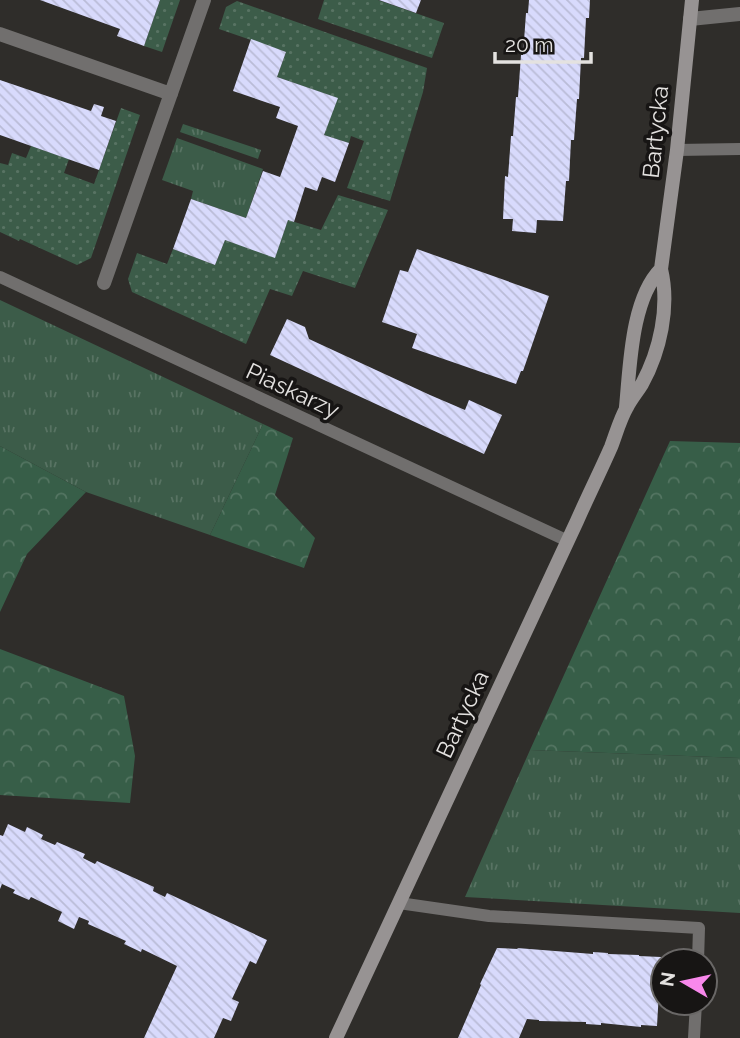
<svg xmlns="http://www.w3.org/2000/svg" width="740" height="1038" viewBox="0 0 740 1038" font-family="Raleway,sans-serif">
<defs>
<pattern id="grass-tufts" width="24" height="20" patternUnits="userSpaceOnUse" patternTransform="scale(1.75)"><rect width="24" height="20" fill="#3c5c49"/><path d="M3 7l-1-3M5 7V3M7 7l1-3M15 17l-1-3M17 17v-4M19 17l1-3" fill="none" stroke="#587363"/></pattern>
<pattern id="forest-crowns" width="20" height="18" patternUnits="userSpaceOnUse" patternTransform="scale(1.75)"><rect width="20" height="18" fill="#375e48"/><path d="M2 6a3 3 0 1 1 6 0M12 15a3 3 0 1 1 6 0" fill="none" stroke="#547562"/></pattern>
<pattern id="garden-dots" width="8" height="8" patternUnits="userSpaceOnUse" patternTransform="scale(1.75)"><rect width="8" height="8" fill="#3c5c49"/><path d="M2 2h.1M6 6h.1" fill="none" stroke="#587363" stroke-width="1.8" stroke-linecap="round"/></pattern>
<pattern id="building-back-hatch" width="6" height="6" patternUnits="userSpaceOnUse" patternTransform="scale(1.75)"><rect width="6" height="6" fill="#d8dafc"/><path d="M-1 5l2 2M0 0l6 6M5-1l2 2" fill="none" stroke="#babcd7"/></pattern>
</defs>
<rect width="100%" height="100%" fill="#2f2d2a"/>
<path fill="url(#grass-tufts)" d="M183 124 261 150 258 159 180 132Z
M177 138 263 169 246 218 191 199 193 191 162 180Z
M0 300 263 424 210 535 86 492 0 446Z
M530 750 740 758V913L465 897Z"/>
<path fill="url(#forest-crowns)" d="M263 424 293 438 275 495 315 538 304 568 210 535Z
M670 441 740 443V758L530 750Z
M0 446 86 492 27 554 0 612Z
M0 649 124 696 135 756 130 803 0 795Z"/>
<path fill="url(#garden-dots)" d="M160 0H180L162 52 144 46Z
M324 0H378L444 23 432 58 318 19Z
M237 1 427 68 423 92 390 201 347 188 364 141 351 136 349 143 324 135 337 98 277 77 286 52 219 29 226 7Z
M121 108 140 115 91 258 77 265 20 239 19 241 0 232V163L8 165 12 153 26 158 31 146 69 159 64 173 94 184Z
M338 195 388 210 355 288 303 271 292 296 270 289 246 344 132 292 128 279 137 253 167 264 173 249 215 265 225 240 275 257 288 220 321 230Z"/>
<path fill="url(#building-back-hatch)" d="M40 0H160L144 46 117 36 120 29Z
M379 0H421L416 13Z
M529 0H590L589 18H586L584 58H581L579 99H577L574 140H571L569 181H566L563 221 537 220 536 233 512 231 513 219H503L505 176 508 177 511 136H513L516 97H518L521 55H523L526 13H528Z
M251 39 286 52 277 77 338 98 324 135 349 143 335 182 322 177 317 191 305 187 294 222 288 220 275 258 225 240 215 265 173 249 191 199 246 218 263 171 280 177 298 126 276 118 280 107 233 91Z
M0 80 91 111 94 104 104 107 101 116 116 121 99 170 0 135Z
M417 249 549 296 523 371H521L516 384 412 348 417 334 382 322 400 270 408 272Z
M287 319 305 327 309 339 430 395 465 410 469 400 502 415 484 454 270 355Z
M8 824 25 832 27 827 43 835 41 839 55 845 57 842 85 854 83 858 95 864 97 861 154 887 153 891 165 897 167 893 267 940 256 964 250 961 232 999 239 1002 231 1021 223 1018 214 1038H144L177 966 142 949 141 952 124 944 126 941 88 924 89 921 79 917 74 929 58 921 62 912 31 897 29 900 13 893 15 890 2 884 0 889V835L3 836Z
M497 948 518 949 517 948 593 954V952L608 953V954L639 955V956L661 957 657 1026 641 1025V1027L601 1023V1025L586 1024V1022L539 1021V1020L527 1019 519 1038H458L481 985 480 984Z"/>
<g fill="none" stroke-linecap="round" stroke-linejoin="round">
<path stroke="#716f6e" stroke-width="12" d="M677 150 740 149
M0 277 568 541
M399 903 489 916 699 928 698 961
M694 1038 696 1003"/>
<path stroke="#716f6e" stroke-width="14" d="M690 19 740 14
M0 34 171 94
M104 283 204 0"/>
<path stroke="#979393" stroke-width="14" d="M626 407C630 367 631 299 661 269
M336 1038 577 521C588 496 600 472 611 447 616 434 620 419 627 407 631 399 637 392 642 384 660 351 670 307 661 269L677 150 692 0"/>
</g>
<g text-anchor="middle" dominant-baseline="central" stroke-width="7" stroke-linejoin="round" paint-order="stroke">
<g font-size="23" fill="#e4e2e0" stroke="#171514">
<text transform="translate(655 132) rotate(-84)">Bartycka</text>
<text transform="translate(293 390) rotate(25)">Piaskarzy</text>
<text transform="translate(462 714) rotate(-65)">Bartycka</text>
</g>
</g>
<g transform="translate(684 982) rotate(279)"><circle r="33" fill="#171514" stroke="#696766" stroke-width="2"/>
<path d="M0-5L12 26L0 18L-12 26Z" fill="#f888eb"/>
<text y="-10" font-size="19" font-weight="bold" text-anchor="middle" fill="#e4e2e0">N</text>
</g>
<path d="M495 52v10h96v-10" fill="none" stroke="#e4e2e0" stroke-width="3.5"/>
<text x="505" y="52" font-size="21" fill="#e4e2e0" stroke="#171514" stroke-width="5" paint-order="stroke">20 m</text>
</svg>
